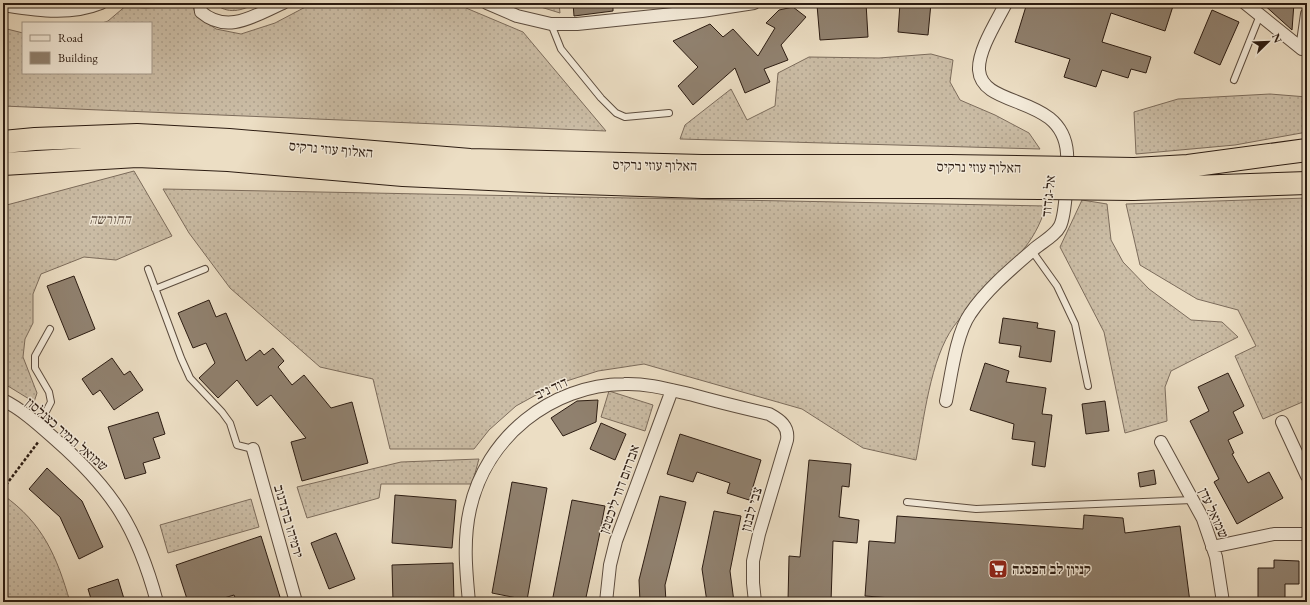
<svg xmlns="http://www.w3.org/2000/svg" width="1310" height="605" viewBox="0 0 1310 605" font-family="'EB Garamond','Frank Ruhl Libre',serif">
<defs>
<pattern id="grass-dots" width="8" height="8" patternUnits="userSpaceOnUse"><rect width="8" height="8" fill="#cbbda6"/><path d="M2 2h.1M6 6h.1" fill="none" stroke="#aea28e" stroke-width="1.8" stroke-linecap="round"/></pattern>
</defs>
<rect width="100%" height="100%" fill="#ecdec4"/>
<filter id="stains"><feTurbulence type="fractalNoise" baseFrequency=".005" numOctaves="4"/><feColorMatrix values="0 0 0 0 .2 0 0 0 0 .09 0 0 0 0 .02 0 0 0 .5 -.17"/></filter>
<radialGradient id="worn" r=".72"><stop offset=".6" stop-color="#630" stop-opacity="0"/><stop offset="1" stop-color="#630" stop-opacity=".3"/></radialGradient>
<path fill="url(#grass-dots)" stroke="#7c6c5c" d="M162 3H191L197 16 216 29 241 34 275 23 313 3H460L466 8 523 32 606 131 3 106V28L23 33V73H151V23H102L108 21 128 4C138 9 153 10 162 3Z
M214 3H257C241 11 228 15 214 3Z
M528 3H559L560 13Z
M931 54 953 60 950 82 960 100 995 115 1029 133 1040 149 680 139 685 125 731 89 747 120 775 106 778 73 809 57 879 58Z
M1270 94 1307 97V132L1235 145 1136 154 1134 112 1178 99Z
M134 171 172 236 116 260 84 257 41 274 33 294V323L25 339 23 357 37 393 34 402 3 383V206Z
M163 189 1046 206C1034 246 1013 260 986 288 975 300 964 313 954 326 930 359 924 420 916 460L863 448 802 409 644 364 598 371 554 385 516 406 489 430 474 449H390L373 379 320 367 230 288 189 233Z
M1307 198V400L1263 419 1235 356 1256 346 1238 310 1197 299 1140 265 1126 204Z
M1082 200 1107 204 1111 240 1123 262 1149 289 1191 320 1222 322 1238 337 1171 371 1165 387 1167 421 1125 433 1104 332 1060 247Z
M609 391 653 405 645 431 601 417Z
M479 459 472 484H381L379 498 307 518 297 487 401 462Z
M3 495C43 523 57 557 70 602H3Z
M251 499 259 527 168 553 160 525Z"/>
<path fill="#90816f" stroke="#2c1c12" d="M573 3H613V11L574 16Z
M841 3H866L868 37 820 40 817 5Z
M900 3H931L928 35 898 32Z
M1027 3H1174L1165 31 1111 13 1102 42 1151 57 1146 73 1131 69 1128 78 1102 70 1096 87 1064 77 1070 59 1015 42Z
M1262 3H1294L1292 30Z
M793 7 806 17 781 45 788 60 764 69 770 82 745 93 735 68 693 105 678 86 698 67 673 41 710 24 723 37 733 29 758 56 775 28 766 23 779 10Z
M1212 10 1239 22 1220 65 1194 53Z
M74 276 95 329 69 340 47 286Z
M209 300 216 317 226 313 246 361 260 350 264 355 273 348 284 361 278 367 292 385 304 375 331 408 352 402 368 463 302 481 291 442 306 438 271 395 257 406 237 380 218 398 199 378 215 363 206 343 193 348 178 313Z
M1003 318 1038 323 1037 328 1055 331 1051 362 1019 357 1021 346 999 343Z
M112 358 124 375 130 371 143 390 114 410 100 390 93 395 82 379Z
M985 363 1009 371 1006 382 1046 388 1042 414 1052 415 1045 467 1032 465 1035 442 1012 439 1014 424 970 410Z
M1228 373 1244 406 1233 412 1243 433 1228 440 1234 453 1232 454 1248 483 1269 472 1283 498 1237 524 1214 482 1219 479 1190 421 1209 411 1198 387Z
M598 400 596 422 563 436 551 418 577 401Z
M1105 401 1109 431 1086 434 1082 404Z
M158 412 165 434 153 438 160 458 143 463 146 473 125 479 108 427Z
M601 423 626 434 615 460 590 449Z
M680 434 761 460 749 500 727 493 730 483 697 472 693 482 667 474Z
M809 460 851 464 849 487 842 486 839 517 859 520 857 543 833 541 831 602 788 601 789 556 800 557Z
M47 468 82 501 103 547 79 559 60 517 29 489Z
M1154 470 1156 484 1140 487 1138 473Z
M512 482 547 488 527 600 492 593Z
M395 495 456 500 452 548 392 543Z
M660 496 686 502 665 585 666 602H640L639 580Z
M572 500 605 506 599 537 585 602H552Z
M714 511 741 516 730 571 734 602H707L702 569Z
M1084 515 1123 518 1125 533 1180 526 1190 602H945L865 596 869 541 895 543 897 516 1083 529Z
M336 533 355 579 329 589 311 543Z
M261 536 280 597 265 602H237L234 595 211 602H188L176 565Z
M1274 560 1299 561V584H1285V602H1258V568H1274Z
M453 563 454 602H393L392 565Z
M118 579 125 602H92L88 589Z"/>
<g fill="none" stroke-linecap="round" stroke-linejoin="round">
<g stroke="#5c4c3e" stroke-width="8">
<path id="lane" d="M551 24 561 49 601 98 616 113 625 117 669 113
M1234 80 1260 15
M1032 251 1057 286 1075 324 1088 386
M148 269 181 358 190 378 222 412 230 423 237 445 253 449
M155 289 205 269
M39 425 51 402 49 392 35 368V356L50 329
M907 502 976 509 1192 500"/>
</g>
<g stroke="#5c4c3e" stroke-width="14">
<path id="street" d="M200 3 201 12C228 35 255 15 283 3
M487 3 517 16 551 24H577L702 11 754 3
M1245 3 1302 49 1307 14
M3 5C36 10 69 16 101 3
M3 400C23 410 39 425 56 440 113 490 137 528 157 602
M946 401C951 377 956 334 970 314 986 290 1011 269 1033 250 1042 242 1055 236 1060 226 1066 214 1068 168 1067 153 1063 93 982 110 979 70 978 50 997 21 1006 3
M1282 422 1307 476
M1161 442 1203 519 1216 557 1223 602
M253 449 296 602
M1212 547 1274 534H1307
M469 602C466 571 463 540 470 509 486 437 551 385 624 384 647 383 671 390 693 395 718 402 743 408 769 414 780 420 789 426 787 440L759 534 753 561V583L755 602
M606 602 610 565 616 541 672 390"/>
</g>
<g stroke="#2c1c12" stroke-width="24">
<path id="highway" d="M3 142 35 139 137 135 229 140 470 160 702 166H949
M3 164 137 156 228 160 403 175 552 182 702 187H948
M1134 169 1188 166 1307 150
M1133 189 1307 183"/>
</g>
<path stroke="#2c1c12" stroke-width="2.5" stroke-dasharray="3 2" stroke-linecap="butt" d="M3 489 39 441
M3 596 8 602"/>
<use href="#lane" stroke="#f3ead9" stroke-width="6"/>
<use href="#street" stroke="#f3ead9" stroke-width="12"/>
<use href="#highway" stroke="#ecdec4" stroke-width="22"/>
<g stroke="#2c1c12" stroke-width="24" stroke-linecap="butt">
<path id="highway-bridge" d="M949 166 1134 169
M948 187 1133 189"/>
</g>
<use href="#highway-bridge" stroke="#ecdec4" stroke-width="22"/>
</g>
<defs>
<g id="supermarket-square" transform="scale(1)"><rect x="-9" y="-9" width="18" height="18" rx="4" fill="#8f2418" stroke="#f3ead9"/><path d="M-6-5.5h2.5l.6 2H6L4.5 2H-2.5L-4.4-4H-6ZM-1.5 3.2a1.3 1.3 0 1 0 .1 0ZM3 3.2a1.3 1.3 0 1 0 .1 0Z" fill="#fff"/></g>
</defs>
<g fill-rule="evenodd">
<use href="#supermarket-square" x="998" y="569"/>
</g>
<g text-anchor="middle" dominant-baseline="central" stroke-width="3" stroke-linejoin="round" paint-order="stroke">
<g font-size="14" fill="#2c1c12" stroke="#f3ead9">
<text transform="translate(331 149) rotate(5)">האלוף עוזי נרקיס</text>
<text transform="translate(655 165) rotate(1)">האלוף עוזי נרקיס</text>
<text transform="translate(979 167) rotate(1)">האלוף עוזי נרקיס</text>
<text transform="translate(1048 196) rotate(-84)">אל-ג'דוד</text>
<text transform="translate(551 388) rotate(-25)">דוד ניב</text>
<text transform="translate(67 434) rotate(41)">שמואל תמיר כצנלסון</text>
<text transform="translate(619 489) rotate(-70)">אברהם דוד ליכטמן</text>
<text transform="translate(751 509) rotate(-74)">צבי לבנון</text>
<text transform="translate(1214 513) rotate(66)">שמואל עדן</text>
<text transform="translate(289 521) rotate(74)">ירמיהו ברנדנוב</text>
</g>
<g font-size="14" font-style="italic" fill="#5c4c3e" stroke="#f3ead9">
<text x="110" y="219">החורשה</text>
</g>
<g font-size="14" font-weight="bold" fill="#2c1c12" stroke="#f3ead9" text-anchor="start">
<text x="1012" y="569">קניון לב הפסגה</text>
</g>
</g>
<rect width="1310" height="605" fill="none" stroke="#ecdec4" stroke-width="16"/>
<rect x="4" y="4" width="1302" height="597" fill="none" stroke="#2c1c12" stroke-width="2"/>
<rect x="8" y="8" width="1294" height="589" fill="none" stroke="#2c1c12"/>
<rect x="22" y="22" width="130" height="52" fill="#f3ead9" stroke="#a39889"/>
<rect x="30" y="35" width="20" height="6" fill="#f3ead9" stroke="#a39889"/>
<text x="58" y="42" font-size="12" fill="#2c1c12">Road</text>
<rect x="30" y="52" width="20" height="12" fill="#90816f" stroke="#a39889"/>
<text x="58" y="62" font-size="12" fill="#2c1c12">Building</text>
<g transform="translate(1268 42) rotate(67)" stroke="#f3ead9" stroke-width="3" paint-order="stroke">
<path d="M0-3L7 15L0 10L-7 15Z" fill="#2c1c12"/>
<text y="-6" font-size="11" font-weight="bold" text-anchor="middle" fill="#2c1c12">N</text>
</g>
<rect width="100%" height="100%" filter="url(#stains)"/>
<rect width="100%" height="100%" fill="url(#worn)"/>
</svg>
